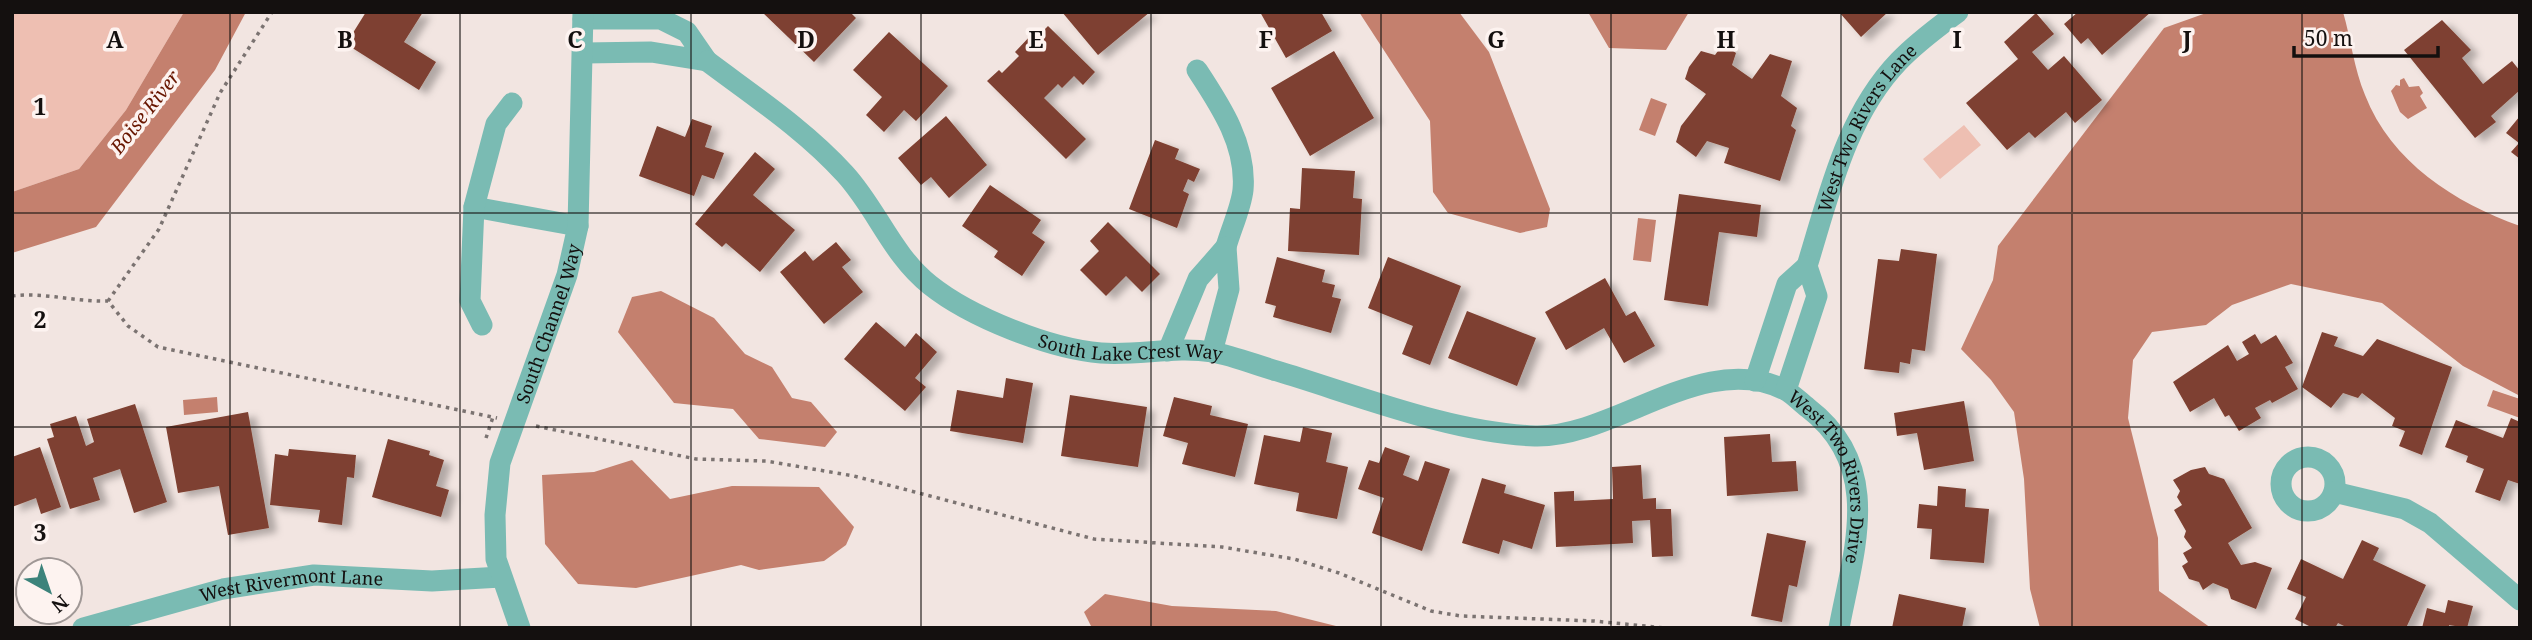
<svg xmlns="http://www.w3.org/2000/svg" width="2532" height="640" viewBox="0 0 2532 640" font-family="'Noto Serif',serif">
<defs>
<filter id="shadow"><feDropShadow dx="8" dy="4.5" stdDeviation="3.5" flood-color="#0004"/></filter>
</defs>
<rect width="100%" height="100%" fill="#f2e5e1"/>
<path fill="#eebfb2" d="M12 12H184L126 110 79 169 12 192Z
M1964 125 1981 145 1940 179 1923 159Z"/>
<path fill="#c4806e" d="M184 12H246L215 70 96 227 12 253V192L79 169 126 110Z
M1359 12H1459L1489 52 1550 209 1547 227 1520 233 1448 213 1433 192 1430 121Z
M1588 12H1689L1666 50 1609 48Z
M2209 12H2343C2351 39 2354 69 2365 95 2391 162 2455 203 2520 226V396L2463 366 2382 303 2291 284 2232 305 2206 325 2152 332 2133 360 2128 418 2158 538 2159 591 2211 628H2040L2030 589 2024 479 2014 412 1991 380 1961 349 1993 280 1998 246 2164 28Z
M2404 78 2409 87 2419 86 2423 93 2420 96 2427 108 2408 119 2400 112 2391 91 2396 85 2400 86V80Z
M1651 98 1667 104 1655 136 1639 130Z
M1638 218 1656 220 1651 262 1633 260Z
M661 291 714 318 745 354 772 367 792 398 811 402 837 432 825 447 759 439 733 409 674 403 618 332 632 297Z
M2493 390 2520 399V418L2487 406Z
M217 397 218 412 184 415 183 400Z
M632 460 670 499 732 486 819 487 854 527 846 545 824 561 759 570 741 565 636 588 578 584 545 544 542 475 594 472Z
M1105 594 1172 606 1276 611 1344 628H1092L1084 612Z"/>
<path fill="#7e4030" filter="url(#shadow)" d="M366 12H423L404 42 436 62 419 90 346 44Z
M762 12H850L856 18 814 62Z
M1062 12H1150L1098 55Z
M1260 12H1321L1332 31 1286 58Z
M1839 12H1888L1861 37Z
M2078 12H2151L2102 55 2088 38 2081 44 2064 24Z
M2036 13 2054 34 2032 52 2048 70 2064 56 2102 100 2075 123 2066 112 2035 138 2029 132 2007 150 1966 103 2018 59 2004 42Z
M2442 20 2471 50 2462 58 2483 84 2512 61 2520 71V90L2491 116 2496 122 2475 138 2404 50Z
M1048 26 1095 72 1083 85 1074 76 1062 88 1058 84 1044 98 1086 139 1066 159 987 81 999 70 1002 73 1019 56 1015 52 1034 32 1038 36Z
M889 32 948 86 916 121 904 110 884 132 866 115 882 97 853 70Z
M1723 44 1736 53 1732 65 1752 79 1770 54 1792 61 1781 96 1797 108 1791 126 1796 130 1780 181 1724 163 1729 148 1707 141 1696 157 1676 142 1681 126 1706 94 1685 79 1689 67 1701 51 1715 55Z
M1334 51 1374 118 1310 156 1271 88Z
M946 116 987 165 949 198 931 177 921 185 898 158Z
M2520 116V159L2511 152 2519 143 2506 133Z
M692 119 712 126 705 147 724 153 714 179 702 175 694 196 639 176 657 126 685 137Z
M1155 140 1179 149 1175 159 1200 169 1194 182 1188 179 1183 191 1189 194 1177 228 1129 209Z
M755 152 775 169 753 195 795 230 760 272 726 243 722 247 695 224Z
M1302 168 1355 171 1353 198 1362 199 1359 255 1288 251 1290 208 1300 209Z
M990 185 1041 220 1032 233 1045 242 1022 276 994 257 998 251 962 226Z
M1679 194 1761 205 1757 237 1719 232 1708 306 1664 300Z
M1108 222 1160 274 1142 292 1126 276 1106 296 1080 270 1099 251 1090 241Z
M836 242 851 260 842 267 863 292 824 324 780 272 805 251 813 261Z
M1901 249 1937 254 1925 351 1912 349 1910 364 1900 362 1899 373 1864 369 1878 259 1899 261Z
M1277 257 1325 270 1322 282 1335 285 1332 297 1341 299 1331 333 1273 317 1276 306 1265 303Z
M1388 257 1461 286 1430 365 1402 354 1413 326 1368 308Z
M1605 278 1626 316 1635 311 1655 346 1624 363 1604 328 1566 350 1545 312Z
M1467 311 1536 338 1517 386 1448 358Z
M876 322 905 347 916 333 937 352 915 378 926 387 905 411 844 359Z
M2322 332 2338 337 2334 346 2363 356 2377 339 2452 367 2422 455 2399 446 2405 431 2392 426 2395 418 2362 393 2358 398 2343 393 2331 408 2302 387Z
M2255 334 2261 344 2276 335 2293 363 2285 367 2298 389 2272 403 2270 400 2255 408 2261 418 2239 431 2229 415 2225 417 2214 398 2190 412 2173 382 2228 345 2237 361 2249 354 2242 342Z
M1006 378 1033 383 1023 443 950 431 957 390 1003 398Z
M1070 395 1147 407 1138 467 1061 456Z
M1174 397 1212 406 1210 415 1248 424 1235 477 1182 464 1188 443 1163 436Z
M1964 401 1974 461 1924 470 1917 433 1897 436 1894 413Z
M135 404 167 502 134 513 120 469 93 478 100 500 70 509 47 439 54 437 50 424 76 416 86 446 94 442 87 419Z
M248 412 269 528 228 535 219 486 178 493 166 427Z
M2511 418 2520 422V484L2508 480 2500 501 2475 492 2484 469 2466 462 2468 456 2445 447 2456 420 2503 438Z
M1303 427 1332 433 1326 462 1348 467 1337 519 1296 511 1299 493 1254 484 1264 435 1300 442Z
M1770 434 1772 462 1796 461 1798 491 1727 496 1724 437Z
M388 439 430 451 429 455 444 460 436 486 449 490 441 517 372 497Z
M40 447 61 507 41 514 36 498 12 507V457Z
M1385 447 1410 456 1403 475 1418 481 1425 461 1450 469 1422 551 1372 533 1384 498 1358 489 1369 460 1379 463Z
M289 449 356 455 354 478 347 477 342 525 318 522 320 510 270 505 275 454 288 456Z
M1641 465 1643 499 1656 498V509H1671L1673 556 1652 557 1650 520 1632 521 1633 543 1556 547 1554 492 1574 491V501L1613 499 1612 467Z
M2205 467 2209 474 2224 479 2252 528 2228 543 2241 565 2255 562 2272 568 2256 609 2231 599 2228 589 2213 583 2203 590 2199 582 2189 579 2182 566 2188 562 2183 553 2192 548 2184 537 2186 531 2174 510 2182 505 2177 497 2180 491 2173 480 2191 470Z
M1482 478 1506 485 1504 493 1545 505 1532 549 1503 540 1499 554 1462 543Z
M1938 486 1966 489 1965 507 1989 509 1984 563 1930 559 1932 529 1917 528 1919 504 1937 506Z
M1767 533 1806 541 1797 587 1789 585 1782 622 1751 616Z
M2362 540 2379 548 2373 560 2426 585 2406 628H2348L2338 623 2335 628H2313L2295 619 2306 597 2287 589 2301 559 2343 579Z
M1899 594 1966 608 1962 628H1892Z
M2448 600 2473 606 2467 628 2449 625V628H2422L2427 608 2445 613Z"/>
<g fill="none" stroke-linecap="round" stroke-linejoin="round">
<path stroke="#7b7371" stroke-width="3.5" stroke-dasharray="3.5 5" stroke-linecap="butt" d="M12 296C45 292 75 302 108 301L128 326 158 347 497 418
M108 301 159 229 220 93 272 12
M536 426 696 459 766 461 854 476 1094 539 1222 547 1294 559 1339 573 1431 611 1461 616 1594 621 1665 628
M486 438 493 417"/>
<g stroke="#7abbb3" stroke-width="21">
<path d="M583 19H661L687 32 707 61 651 52 584 53"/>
<path id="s1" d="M707 61C755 97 805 130 845 174 877 209 892 255 930 285 970 317 1050 349 1101 353 1138 356 1175 346 1212 352 1234 356 1256 365 1277 371 1357 395 1452 433 1535 436 1615 438 1704 349 1785 390 1793 394 1801 403 1808 408 1884 466 1854 549 1839 628"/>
<path d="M1197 70C1220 105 1247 145 1243 190 1241 208 1231 229 1226 247"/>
<path d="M474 207 578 226"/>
<path id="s2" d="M1807 266C1829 195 1846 116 1899 61 1917 42 1938 27 1958 12"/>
<path d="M482 325 470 301 474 207 496 124 512 103"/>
<path d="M1168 351 1198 279 1226 247 1229 289 1212 352"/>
<path d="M1755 381 1787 284 1807 266 1817 296 1786 390"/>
<circle cx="2308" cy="484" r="27"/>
<path d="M2334 492 2405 509 2430 523 2520 600"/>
<path id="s3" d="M83 628 223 589 314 575 432 581 501 577"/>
<path id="s4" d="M520 628 496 559 495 515 500 463 567 275 578 226 583 12"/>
</g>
</g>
<path fill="none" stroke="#14100f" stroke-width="2" stroke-opacity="0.55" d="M230 12V628M460 12V628M691 12V628M921 12V628M1151 12V628M1381 12V628M1611 12V628M1841 12V628M2072 12V628M2302 12V628M12 213H2520M12 427H2520"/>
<g text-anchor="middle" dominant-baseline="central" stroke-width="7" stroke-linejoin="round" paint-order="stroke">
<g font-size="18" fill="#14100f" stroke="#fdf3f0">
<text stroke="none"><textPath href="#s2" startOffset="152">West Two Rivers Lane</textPath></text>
<text stroke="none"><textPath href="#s4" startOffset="317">South Channel Way</textPath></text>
<text stroke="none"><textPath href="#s1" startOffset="534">South Lake Crest Way</textPath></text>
<text stroke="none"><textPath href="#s1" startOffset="1316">West Two Rivers Drive</textPath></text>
<text stroke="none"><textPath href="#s3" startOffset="214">West Rivermont Lane</textPath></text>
</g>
<g font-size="19" font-style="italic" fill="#681600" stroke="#fdf3f0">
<text transform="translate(145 112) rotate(-52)">Boise River</text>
</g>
</g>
<g font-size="23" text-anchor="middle" font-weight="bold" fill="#14100f" stroke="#fdf3f0" stroke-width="7" stroke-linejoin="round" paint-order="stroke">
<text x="115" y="48">A</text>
<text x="345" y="48">B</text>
<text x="575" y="48">C</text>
<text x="806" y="48">D</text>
<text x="1036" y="48">E</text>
<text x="1266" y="48">F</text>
<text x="1496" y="48">G</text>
<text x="1726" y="48">H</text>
<text x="1957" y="48">I</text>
<text x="2187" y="48">J</text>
<text x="40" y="115">1</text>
<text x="40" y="328">2</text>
<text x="40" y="541">3</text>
</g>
<rect width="2532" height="640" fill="none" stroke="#14100f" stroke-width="28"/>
<g transform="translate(49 591) rotate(140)"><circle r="33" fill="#fdf3f0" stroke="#a09896" stroke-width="2"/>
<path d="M0-5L12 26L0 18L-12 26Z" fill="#3c837b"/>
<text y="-10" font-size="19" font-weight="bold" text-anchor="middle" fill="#14100f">N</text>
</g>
<path d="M2294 46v10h144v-10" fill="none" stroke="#14100f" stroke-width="3.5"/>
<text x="2304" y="46" font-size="21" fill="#14100f" stroke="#fdf3f0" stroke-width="5" paint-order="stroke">50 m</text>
</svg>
